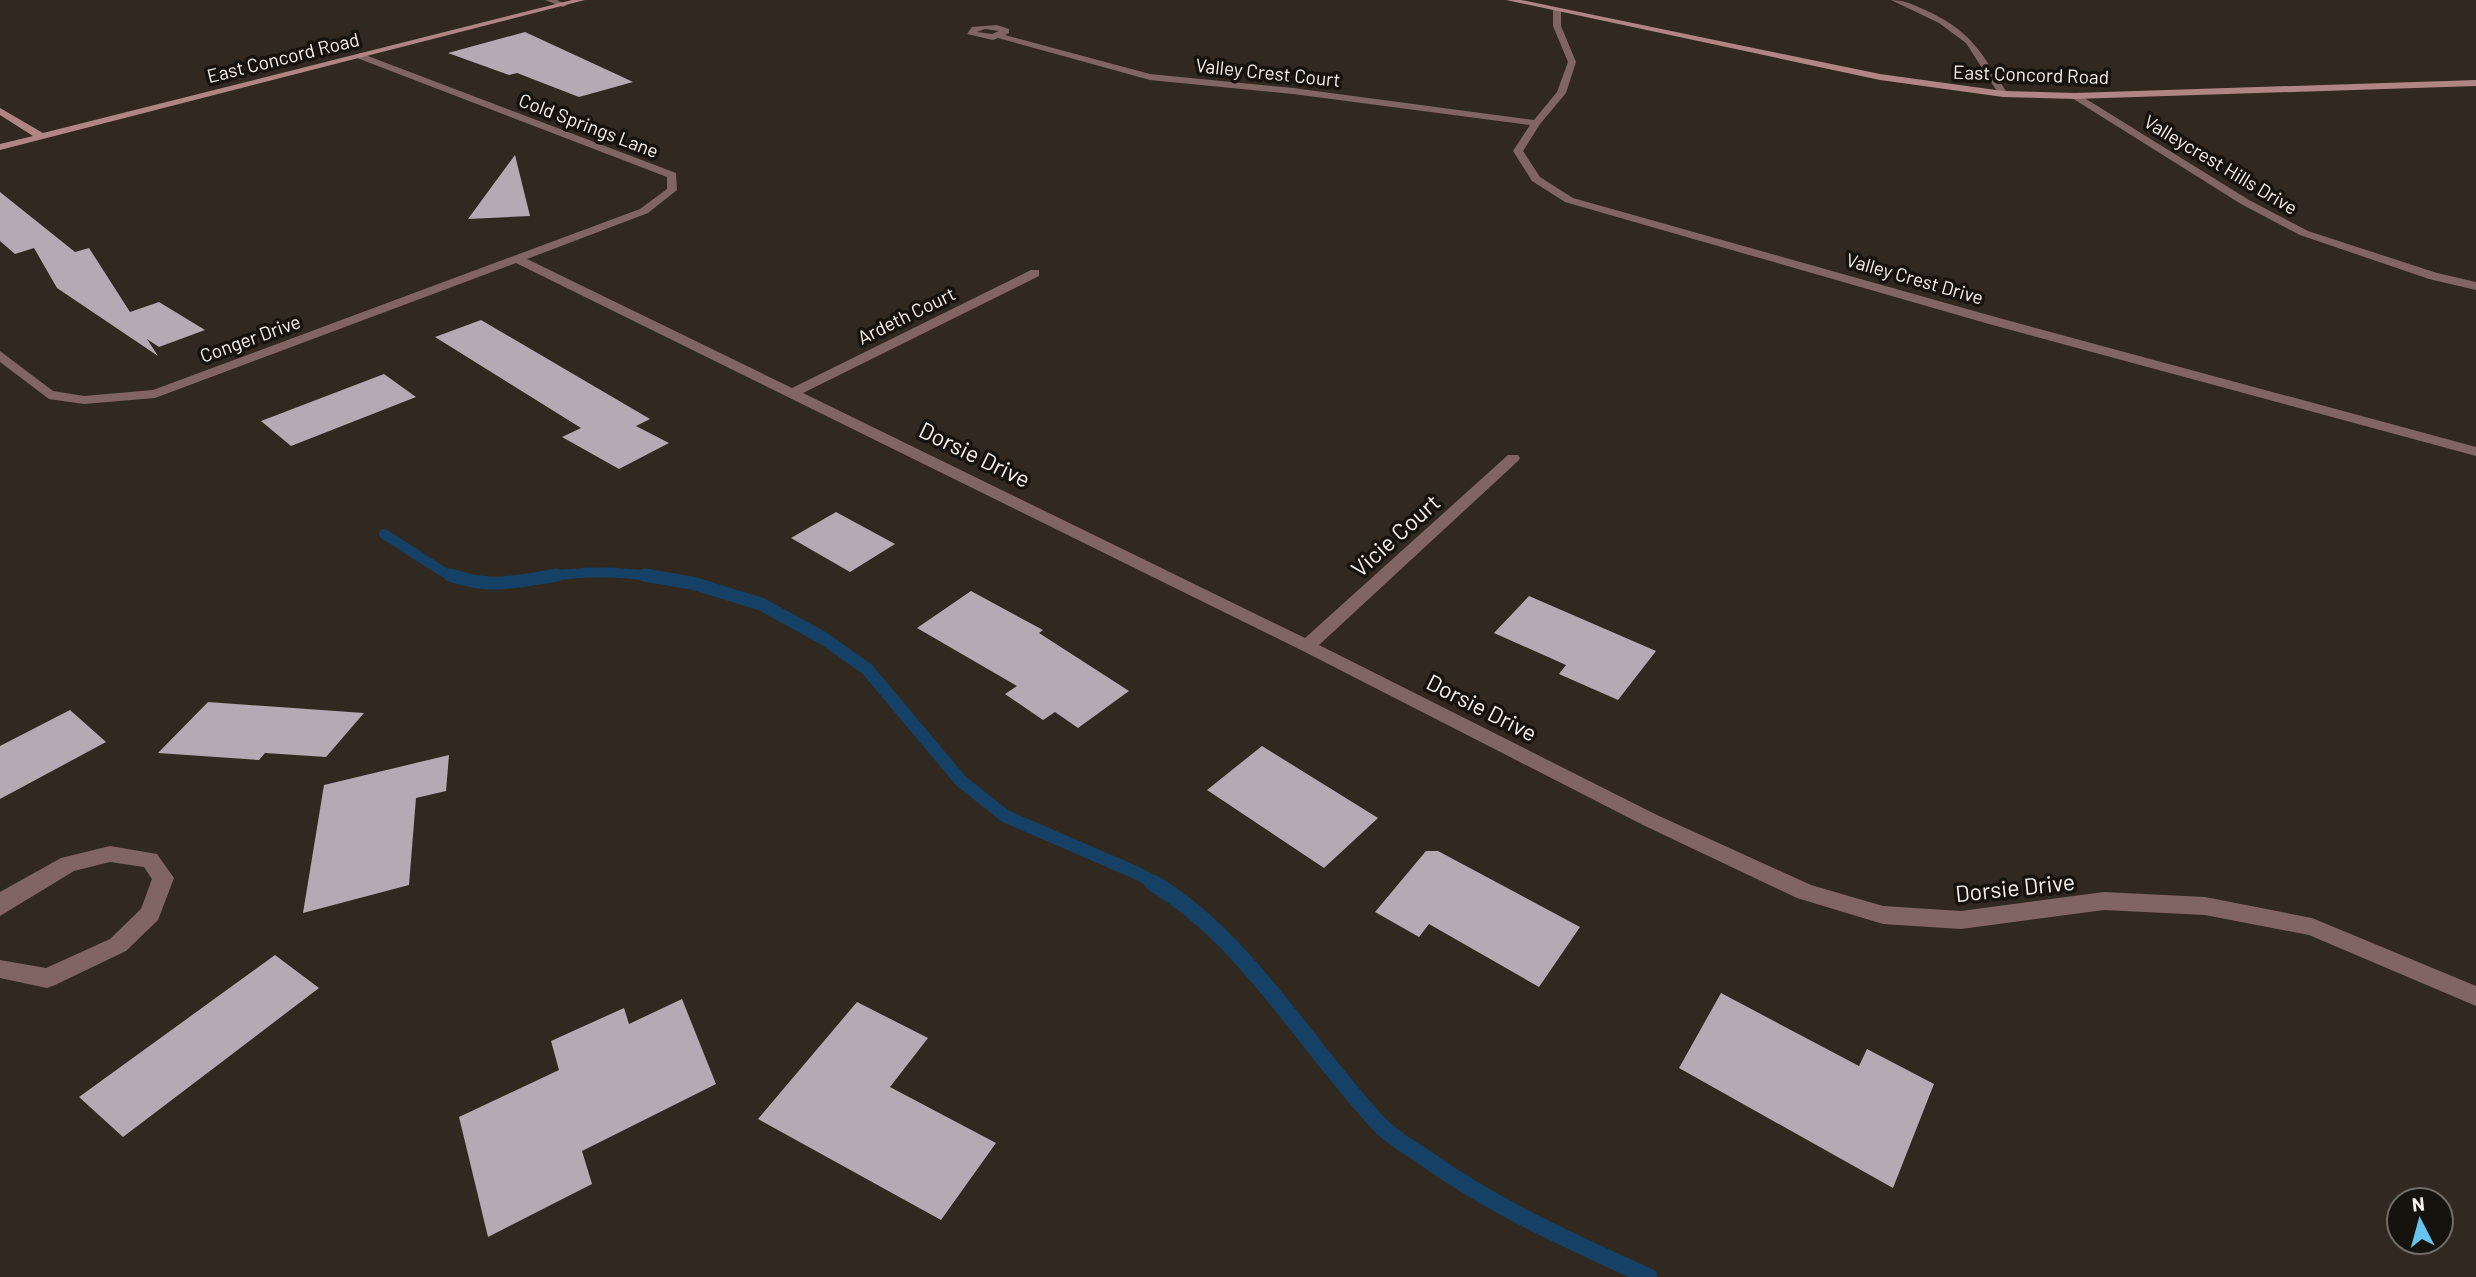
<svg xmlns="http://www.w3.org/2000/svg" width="2476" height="1277" viewBox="0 0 2476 1277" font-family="Barlow,sans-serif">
<rect width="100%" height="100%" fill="#31291f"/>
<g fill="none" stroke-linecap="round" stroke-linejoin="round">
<path stroke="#144165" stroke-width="10" d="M384 534 445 573 455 577
M546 577C582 571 619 571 655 577"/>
<path stroke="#144165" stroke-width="13" d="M450 575C491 589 515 582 557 575
M644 575 692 583 761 604 823 638 867 669 961 781 1005 816 1139 874 1156 884"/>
<path stroke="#144165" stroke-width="17" d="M1153 883C1245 937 1308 1049 1381 1126 1393 1138 1410 1148 1424 1157 1493 1207 1572 1242 1649 1277"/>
</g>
<path fill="#b6a9b4" d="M525 32 616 74 633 82 579 97 517 73 509 75 448 53Z
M515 155 530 216 468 219Z
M0 192 75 252 89 248 130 312 159 302 205 330 159 347 147 339 158 356 57 288 34 248 15 254 0 241Z
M481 320 650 419 636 426 669 443 619 469 562 437 581 428 435 337Z
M384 374 416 397 291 446 261 421Z
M836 512 895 544 850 572 791 538Z
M971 591 1043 630 1039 633 1129 691 1078 728 1055 712 1043 720 1005 694 1017 686 917 628Z
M1529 596 1656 651 1618 700 1559 674 1566 665 1494 633Z
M208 702 364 713 326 757 265 753 259 760 158 753Z
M70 710 106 742 0 799V746Z
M1262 746 1378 818 1324 868 1207 790Z
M449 755 446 791 416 798 409 885 303 913 324 785Z
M1426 851H1438L1580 927 1539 987 1429 924 1419 937 1375 912Z
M275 955 319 988 123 1137 79 1097Z
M1721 993 1859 1066 1867 1049 1934 1084 1893 1188 1679 1068Z
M682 999 716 1084 582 1151 592 1184 488 1237 459 1117 559 1070 551 1041 624 1008 629 1024Z
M857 1002 928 1038 890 1087 996 1143 941 1220 758 1119Z"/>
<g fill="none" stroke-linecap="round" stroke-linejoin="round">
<path fill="#806563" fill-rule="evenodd" d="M545 0H557L567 5 563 7Z
M1891 0C1903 0 1912 4 1923 9 1972 31 1980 51 2008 94L2006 96H2000L1966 43 1939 23Z
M1557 8 1561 10V26L1576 62 1566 93 1540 124 1523 151 1540 177 1573 198 1999 318 2476 447V456L1989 324 1565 202 1532 181 1513 151 1530 125 1293 94 1150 80 998 38 993 40 967 34 972 27 997 25 1009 29V33L1005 35 1150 74 1293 88 1534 120 1557 92 1568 62 1553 26V10ZM985 29 999 31 992 34 977 32Z
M360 53 676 173 677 190 648 213 527 259 792 388 1031 270H1039V276L803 393 1305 638 1508 455H1518L1520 458 1518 461 1319 645 1657 815 1811 885 1883 906 1961 911 2104 892 2205 897 2312 918 2476 986V1006L2309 935 2205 915 2104 910 1961 929 1883 924 1797 898 1643 825 1301 650 516 263 155 398 84 404 49 399 0 362V351L53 391 84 396 153 390 640 209 667 189V177L357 58 356 56Z
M2072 94H2078L2249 200 2308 231 2437 273 2476 282V290L2429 279 2300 235 2241 204 2072 98Z
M110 846 157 854 174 878 158 920 126 951 55 985 47 988 0 978V960L46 968 110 939 141 909 152 879 144 867 110 862 74 871 0 916V892L61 858Z"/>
<path fill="#b08583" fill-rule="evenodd" d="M572 0H585L0 150V144L33 136 0 115V108L43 133Z
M1506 0H1521L1880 74 2003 91 2075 93 2476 80V86L2075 99 2003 97 1880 80Z"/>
</g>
<g text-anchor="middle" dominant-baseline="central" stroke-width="7" stroke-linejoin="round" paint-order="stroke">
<g font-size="19" fill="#f7f2eb" stroke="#16130e">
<text transform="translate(283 57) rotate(-14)">East Concord Road</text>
<text transform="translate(1268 72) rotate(6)">Valley Crest Court</text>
<text transform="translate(2031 74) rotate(2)">East Concord Road</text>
<text transform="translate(589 125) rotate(21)">Cold Springs Lane</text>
<text transform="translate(2221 164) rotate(31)">Valleycrest Hills Drive</text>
<text transform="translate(1915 278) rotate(16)">Valley Crest Drive</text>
<text transform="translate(906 315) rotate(-26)">Ardeth Court</text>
<text transform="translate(250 338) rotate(-20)">Conger Drive</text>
</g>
<g font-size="23" fill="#f7f2eb" stroke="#16130e">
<text transform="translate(975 454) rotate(26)">Dorsie Drive</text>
<text transform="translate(1395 535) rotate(-42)">Vicie Court</text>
<text transform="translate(1482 707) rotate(27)">Dorsie Drive</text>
<text transform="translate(2015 887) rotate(-6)">Dorsie Drive</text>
</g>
</g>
<g transform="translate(2420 1221) rotate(354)"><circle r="33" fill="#16130e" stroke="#706c66" stroke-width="2"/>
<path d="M0-5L12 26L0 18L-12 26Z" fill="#66c4ef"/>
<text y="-10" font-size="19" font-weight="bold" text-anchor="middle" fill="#f7f2eb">N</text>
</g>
</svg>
